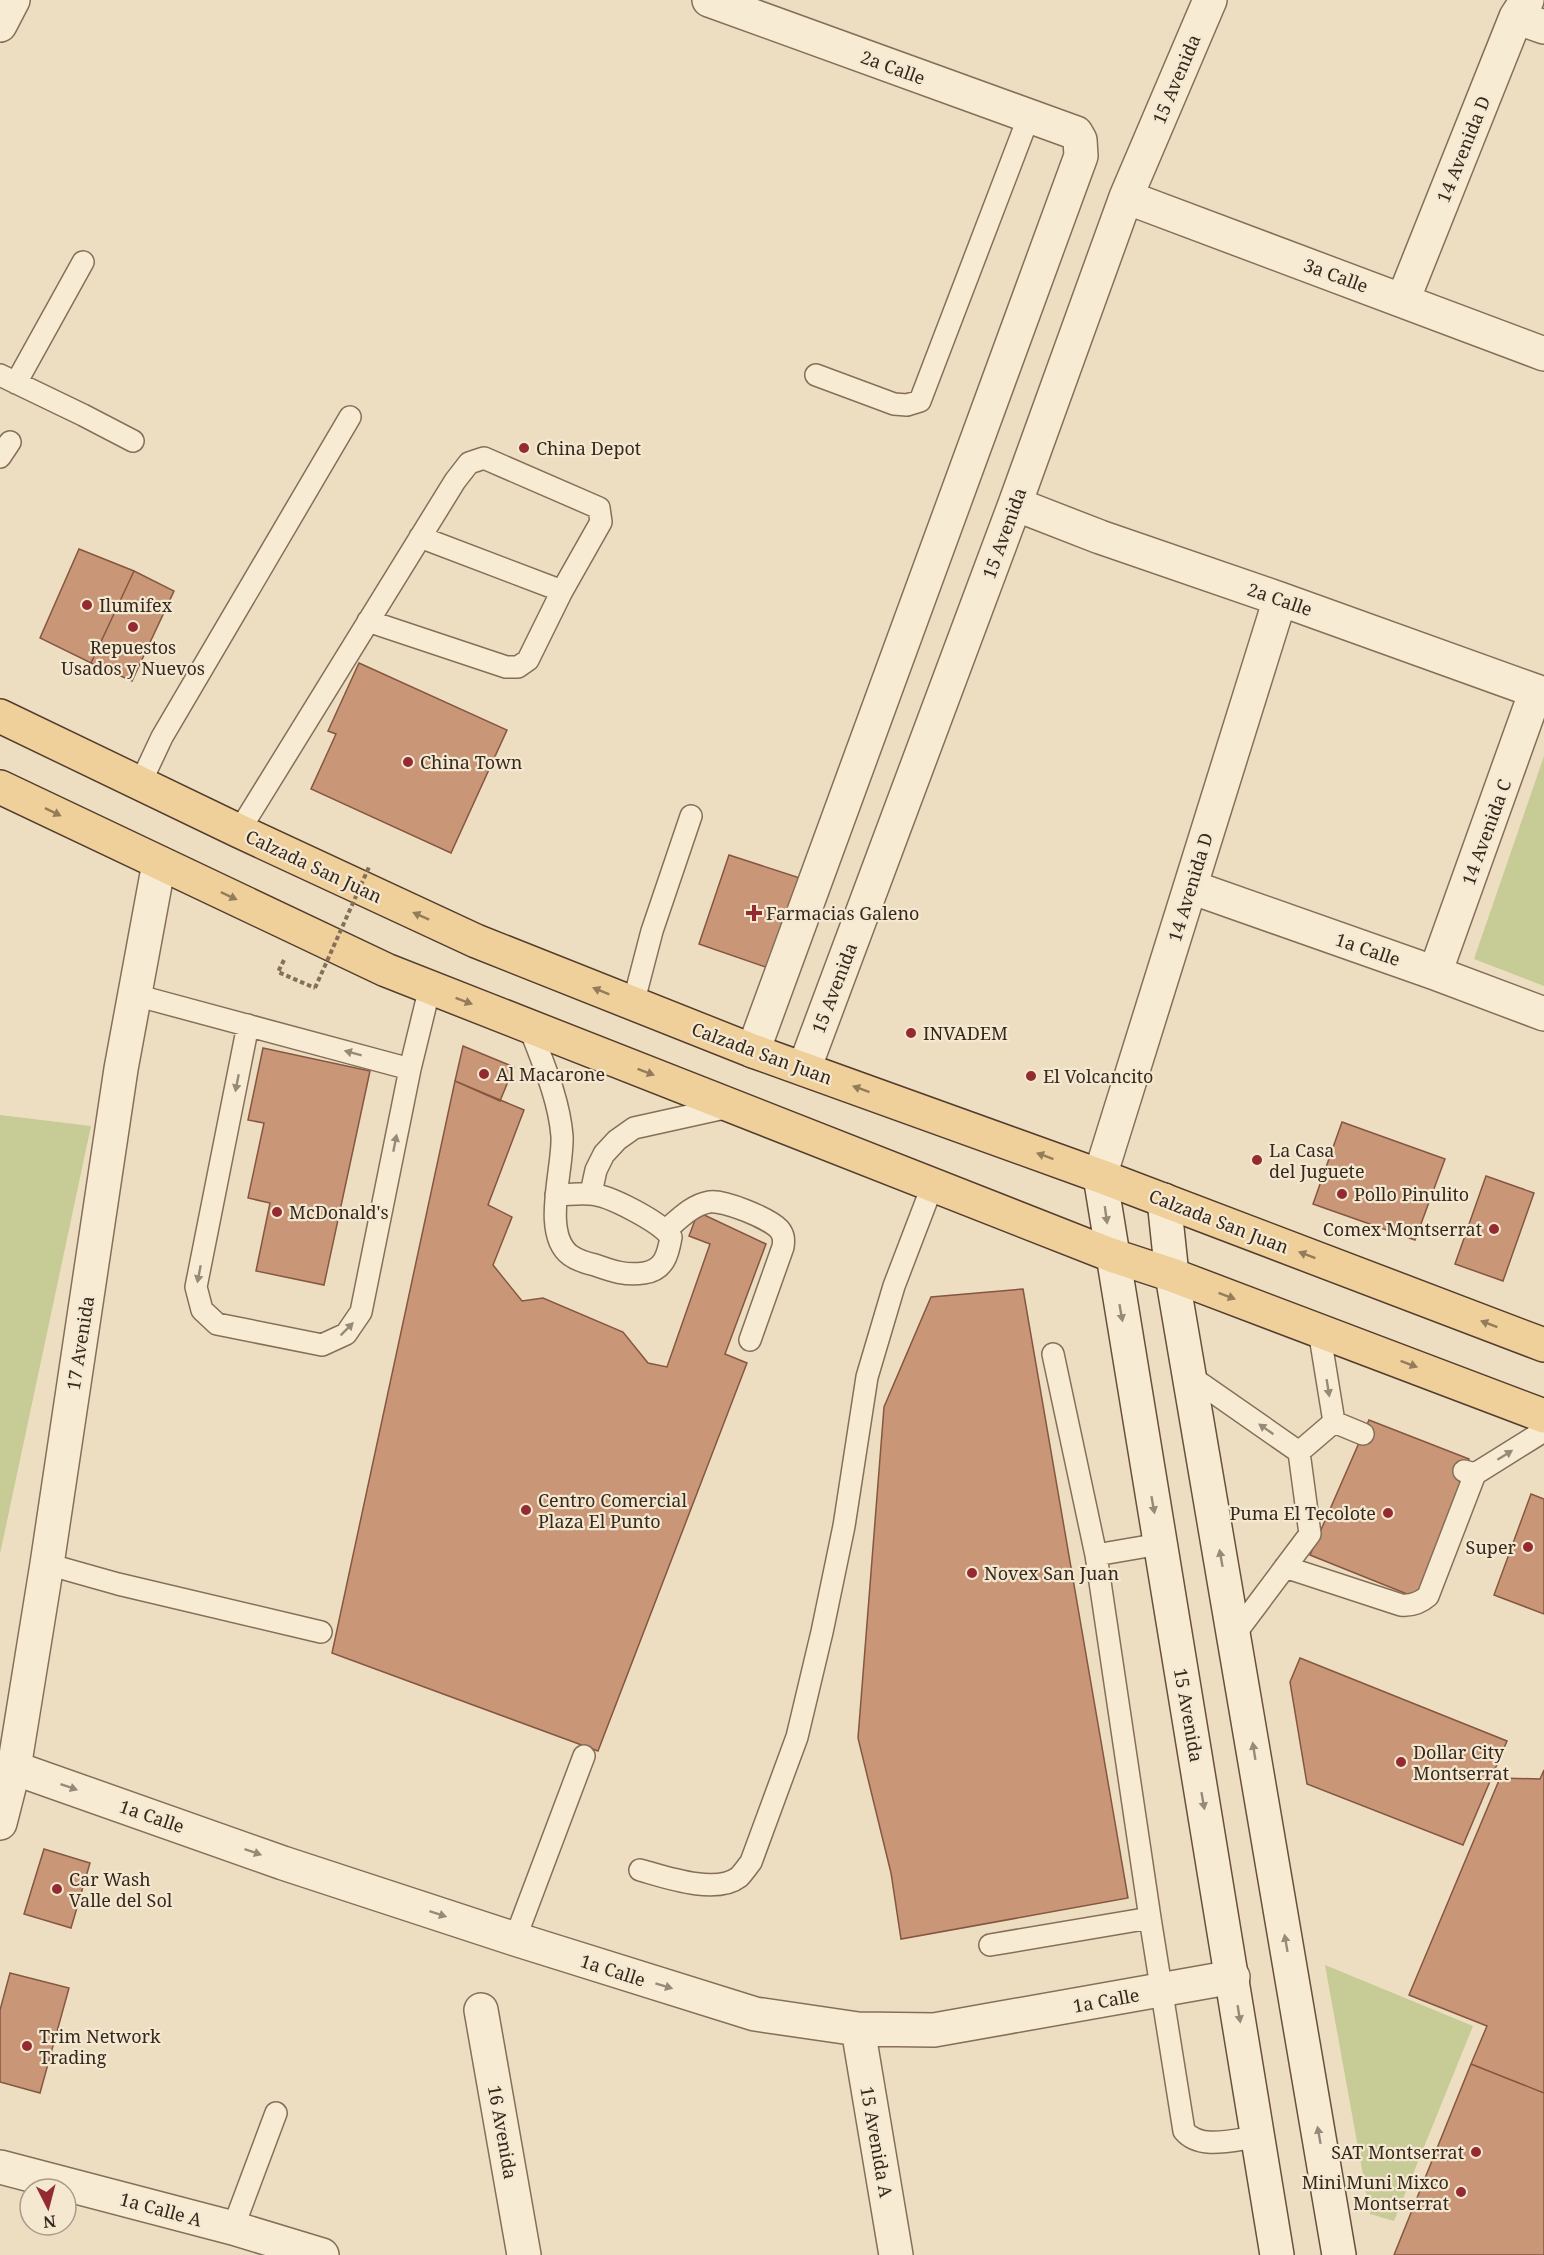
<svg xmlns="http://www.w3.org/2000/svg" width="1544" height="2255" viewBox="0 0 1544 2255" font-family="'Noto Serif',serif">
<rect width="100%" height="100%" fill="#eddec2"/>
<path fill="#c7cb96" d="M1544 756V986L1474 959Z
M0 1115 91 1126 0 1554Z
M1325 1965 1473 2026 1394 2221 1370 2214Z"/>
<path fill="#ca9678" stroke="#855740" stroke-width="1.5" d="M79 549 134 571 91 663 40 638Z
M134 571 174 591 132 681 91 663Z
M359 663 507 730 451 853 311 789 336 734 328 731Z
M729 855 809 881 777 971 699 944Z
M463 1046 514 1067 500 1101 455 1081Z
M263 1048 370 1071 324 1285 256 1271 270 1203 248 1198 264 1123 248 1120Z
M455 1081 524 1110 488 1205 512 1217 493 1265 522 1301 543 1298 623 1332 648 1363 667 1367 710 1244 689 1236 698 1212 766 1244 725 1354 747 1363 598 1751 332 1653Z
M1342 1122 1445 1159 1415 1240 1313 1204Z
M1486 1176 1534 1193 1503 1281 1455 1264Z
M1023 1289 1128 1898 901 1939 891 1873 858 1738 884 1407 931 1297Z
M1369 1420 1469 1459 1417 1598 1310 1555Z
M1531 1494 1544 1499V1614L1494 1595Z
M1300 1658 1507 1741 1463 1845 1307 1784 1290 1682Z
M1544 1770V2093L1471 2064 1487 2026 1409 1995 1500 1778 1540 1779Z
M44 1849 90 1863 71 1928 24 1914Z
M10 1973 69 1988 40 2093 0 2082V2010Z
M1471 2064 1544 2093V2255H1394Z"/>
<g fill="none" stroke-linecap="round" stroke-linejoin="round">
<g stroke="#866f59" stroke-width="24">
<path id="service" d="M0 375 83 415 133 441
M816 375 894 404 907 405 920 401 1029 116
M16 383 83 262
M0 457 10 442
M368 621 506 667H518L528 660 562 591 420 537
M140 784 162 737 350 417
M239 831 455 481 469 463 484 458 599 508 601 522 562 591
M135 995 410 1069
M633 1004 652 931 691 816
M248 1025 196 1287 202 1310 217 1324 322 1345 346 1334 361 1312 410 1069 430 987
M529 1026C542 1061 559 1098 562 1136 564 1167 541 1233 570 1255 577 1260 586 1263 595 1265 612 1271 626 1276 644 1273 664 1270 668 1255 671 1237 660 1222 608 1194 589 1194 578 1193 567 1195 556 1195
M591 1193 596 1170 604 1154 617 1140 634 1128 729 1107
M666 1230C679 1219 692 1205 709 1202 723 1199 770 1219 779 1229 784 1235 784 1240 783 1247L750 1340
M1319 1330 1334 1422 1363 1434
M1053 1354 1096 1555 1150 1918 1184 2131C1201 2151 1236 2139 1258 2137
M1190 1376 1299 1452 1310 1534 1235 1634
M1299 1452 1334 1422
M1464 1471 1475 1474 1544 1431
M1096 1555 1160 1544
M47 1564 118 1584 321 1632
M1285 1567 1401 1605C1412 1606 1420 1603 1428 1596L1475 1474
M640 1870C665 1877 716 1895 739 1877 743 1873 747 1867 751 1862L797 1737 822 1632 844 1526 867 1377 894 1286 933 1184
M515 1939 584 1756
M990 1945 1150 1918
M233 2228 276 2113"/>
</g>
<g stroke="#866f59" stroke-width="36">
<path id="minor" d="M709 0 1076 133 1080 140 1081 156 753 1051
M1516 17 1544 27
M0 25 13 0
M1126 197 1544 354
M1403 300 1516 17 1527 0
M1015 504 1100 537 1280 599 1544 694
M1191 887 1435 973 1544 1014
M1435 973 1536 691
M804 1069 1015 504 1126 197 1210 0
M1100 1176 1280 599
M14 1768 283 1863 515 1939 755 2014 858 2029 934 2030 1233 1977
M481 2010 524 2255
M858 2029 896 2255
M0 2167 233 2228 322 2255"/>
</g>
<g stroke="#866f59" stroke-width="36">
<path id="tertiary" d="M0 1823 14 1768 47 1564 121 1069 159 863"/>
</g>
<g stroke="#68503d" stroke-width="36">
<path id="secondary" d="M1100 1176 1277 2255
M1164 1200 1172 1275 1339 2255"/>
</g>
<g stroke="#543d2e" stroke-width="36">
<path id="primary" d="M0 716 239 831 476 941 753 1051 1100 1176 1544 1345
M0 787 386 970 1111 1255 1172 1275 1544 1416"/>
</g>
<path stroke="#866f59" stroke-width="4" stroke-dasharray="4.5 3" stroke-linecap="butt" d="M284 960 278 972 315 988"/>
<use href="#service" stroke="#f8ebd4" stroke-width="21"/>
<use href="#minor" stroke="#f8ebd4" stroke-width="33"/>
<use href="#tertiary" stroke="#f8ebd4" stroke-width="33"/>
<use href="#secondary" stroke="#f8ebd4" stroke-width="33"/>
<use href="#primary" stroke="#f0d09a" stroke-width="33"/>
<path stroke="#866f59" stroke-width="4" stroke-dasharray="4.5 3" stroke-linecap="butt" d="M315 988 369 867"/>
</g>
<defs><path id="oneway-solid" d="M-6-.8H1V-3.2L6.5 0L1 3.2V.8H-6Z" transform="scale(1.5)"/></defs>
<g fill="#937c5c">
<use href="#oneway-solid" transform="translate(53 812) rotate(26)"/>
<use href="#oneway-solid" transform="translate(229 896) rotate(25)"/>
<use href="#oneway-solid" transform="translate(421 916) rotate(-156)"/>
<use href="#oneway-solid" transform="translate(601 991) rotate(-158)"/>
<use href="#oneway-solid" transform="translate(464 1001) rotate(21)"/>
<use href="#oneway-solid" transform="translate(646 1072) rotate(21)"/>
<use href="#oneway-solid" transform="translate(861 1089) rotate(-160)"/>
<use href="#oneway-solid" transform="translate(1045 1156) rotate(-160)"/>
<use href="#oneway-solid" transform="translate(1307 1255) rotate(-159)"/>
<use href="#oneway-solid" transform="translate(1227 1296) rotate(21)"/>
<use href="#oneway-solid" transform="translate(1489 1324) rotate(-159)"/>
<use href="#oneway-solid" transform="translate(1409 1364) rotate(21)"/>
</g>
<g fill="#978a78">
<use href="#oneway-solid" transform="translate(353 1053) rotate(-165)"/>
<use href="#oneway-solid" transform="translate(237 1083) rotate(101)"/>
<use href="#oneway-solid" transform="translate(395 1143) rotate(-79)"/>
<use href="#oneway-solid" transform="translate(1106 1215) rotate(82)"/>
<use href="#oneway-solid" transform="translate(199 1274) rotate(101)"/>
<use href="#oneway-solid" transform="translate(1121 1313) rotate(80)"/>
<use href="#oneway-solid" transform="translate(347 1329) rotate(-45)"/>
<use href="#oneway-solid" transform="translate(1328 1388) rotate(81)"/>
<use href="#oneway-solid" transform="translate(1266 1429) rotate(-145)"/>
<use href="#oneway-solid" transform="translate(1505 1455) rotate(-32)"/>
<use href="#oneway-solid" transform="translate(1153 1505) rotate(80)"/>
<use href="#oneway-solid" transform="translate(1221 1558) rotate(-100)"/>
<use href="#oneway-solid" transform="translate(1254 1751) rotate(-99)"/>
<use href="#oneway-solid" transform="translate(69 1787) rotate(19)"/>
<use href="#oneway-solid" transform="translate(1203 1801) rotate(80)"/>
<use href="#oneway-solid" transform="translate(253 1852) rotate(19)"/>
<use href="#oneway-solid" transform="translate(438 1914) rotate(18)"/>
<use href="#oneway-solid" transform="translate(1286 1943) rotate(-100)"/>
<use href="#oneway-solid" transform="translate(664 1986) rotate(17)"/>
<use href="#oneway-solid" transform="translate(1239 2014) rotate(81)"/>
<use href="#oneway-solid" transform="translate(1319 2135) rotate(-100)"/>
</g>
<g fill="#942b31" stroke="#f4e8d1" stroke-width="2">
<circle cx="524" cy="448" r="6"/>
<circle cx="87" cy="605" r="6"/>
<circle cx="133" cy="627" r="6"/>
<circle cx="408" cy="762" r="6"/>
<path d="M751 904h6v6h6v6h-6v6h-6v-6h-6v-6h6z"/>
<circle cx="911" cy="1033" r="6"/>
<circle cx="484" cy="1074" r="6"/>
<circle cx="1031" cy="1076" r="6"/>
<circle cx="1257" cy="1160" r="6"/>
<circle cx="1342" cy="1194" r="6"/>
<circle cx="277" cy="1212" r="6"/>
<circle cx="1494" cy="1229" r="6"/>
<circle cx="526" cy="1510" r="6"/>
<circle cx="1388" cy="1513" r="6"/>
<circle cx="1528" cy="1547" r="6"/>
<circle cx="972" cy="1573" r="6"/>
<circle cx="1401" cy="1762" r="6"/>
<circle cx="57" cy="1889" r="6"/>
<circle cx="27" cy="2046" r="6"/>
<circle cx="1476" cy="2152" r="6"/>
<circle cx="1461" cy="2192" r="6"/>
</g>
<g text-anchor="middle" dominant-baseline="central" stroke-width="4.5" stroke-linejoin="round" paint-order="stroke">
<g font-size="18" fill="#36281d" stroke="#f4e8d1">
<text transform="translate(893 67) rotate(20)">2a Calle</text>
<text transform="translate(1176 79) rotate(-67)">15 Avenida</text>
<text transform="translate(1463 149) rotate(-68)">14 Avenida D</text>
<text transform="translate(1336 275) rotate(20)">3a Calle</text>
<text transform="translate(1004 533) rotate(-70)">15 Avenida</text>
<text transform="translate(1280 599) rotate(19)">2a Calle</text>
<text transform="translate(1486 832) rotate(-70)">14 Avenida C</text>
<text transform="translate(314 866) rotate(25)">Calzada San Juan</text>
<text transform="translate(1190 887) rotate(-73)">14 Avenida D</text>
<text transform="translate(1368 949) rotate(19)">1a Calle</text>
<text transform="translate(834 988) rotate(-69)">15 Avenida</text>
<text transform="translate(762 1053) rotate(20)">Calzada San Juan</text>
<text transform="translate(1219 1221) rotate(21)">Calzada San Juan</text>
<text transform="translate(80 1343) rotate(-81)">17 Avenida</text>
<text transform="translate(1189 1715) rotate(80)">15 Avenida</text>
<text transform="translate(152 1816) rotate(19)">1a Calle</text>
<text transform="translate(613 1970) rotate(18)">1a Calle</text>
<text transform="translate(1106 2000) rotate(-10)">1a Calle</text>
<text transform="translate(503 2132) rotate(80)">16 Avenida</text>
<text transform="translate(877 2142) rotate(80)">15 Avenida A</text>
<text transform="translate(161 2209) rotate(15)">1a Calle A</text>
</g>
<g font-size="18" fill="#36281d" stroke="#f4e8d1" text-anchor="start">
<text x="536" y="448">China Depot</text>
<text x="99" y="605">Ilumifex</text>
<text x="133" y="647" text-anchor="middle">Repuestos<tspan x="133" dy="21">Usados y Nuevos</tspan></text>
<text x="420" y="762">China Town</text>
<text x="766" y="913">Farmacias Galeno</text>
<text x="923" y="1033">INVADEM</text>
<text x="496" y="1074">Al Macarone</text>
<text x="1043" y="1076">El Volcancito</text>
<text x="1269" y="1150">La Casa<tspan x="1269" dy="21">del Juguete</tspan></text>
<text x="1354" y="1194">Pollo Pinulito</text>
<text x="289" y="1212">McDonald's</text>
<text x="1482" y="1229" text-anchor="end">Comex Montserrat</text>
<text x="538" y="1500">Centro Comercial<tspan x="538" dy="21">Plaza El Punto</tspan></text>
<text x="1376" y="1513" text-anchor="end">Puma El Tecolote</text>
<text x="1516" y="1547" text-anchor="end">Super</text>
<text x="984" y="1573">Novex San Juan</text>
<text x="1413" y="1752">Dollar City<tspan x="1413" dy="21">Montserrat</tspan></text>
<text x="69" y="1879">Car Wash<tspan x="69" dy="21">Valle del Sol</tspan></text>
<text x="39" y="2036">Trim Network<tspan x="39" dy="21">Trading</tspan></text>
<text x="1464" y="2152" text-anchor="end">SAT Montserrat</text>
<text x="1449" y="2182" text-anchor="end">Mini Muni Mixco<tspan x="1449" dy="21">Montserrat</tspan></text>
</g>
</g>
<g transform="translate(48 2207) rotate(174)"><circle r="28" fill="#f4e8d1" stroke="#a89b89" stroke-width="1.5"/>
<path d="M0-4.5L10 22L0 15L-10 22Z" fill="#942b31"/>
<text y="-9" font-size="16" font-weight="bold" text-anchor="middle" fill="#36281d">N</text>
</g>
</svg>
